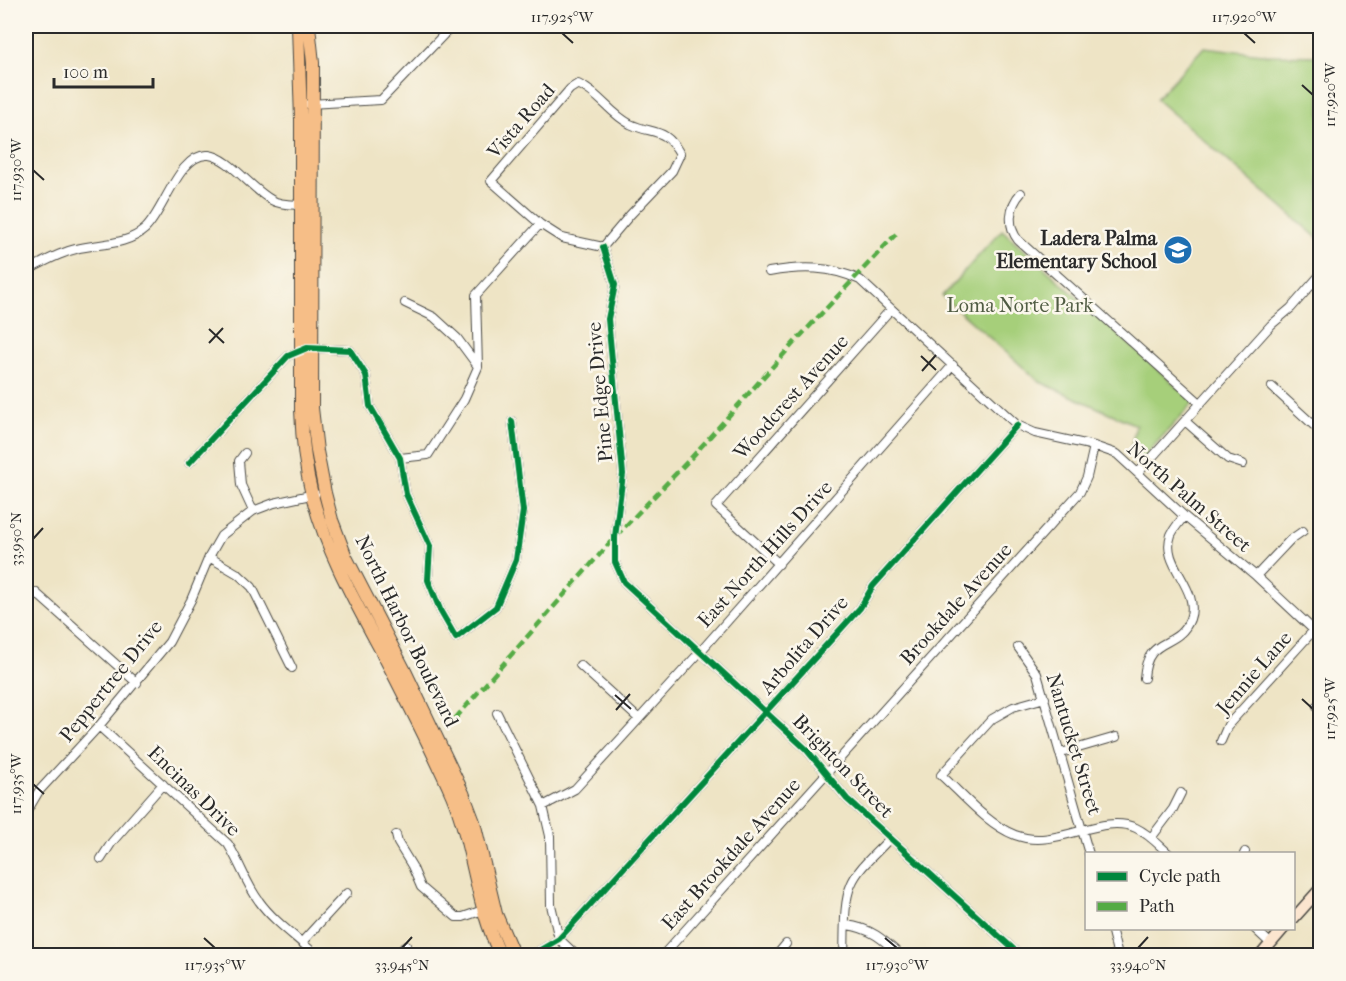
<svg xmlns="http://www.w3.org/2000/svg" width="1346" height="981" viewBox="0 0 1346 981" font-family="'IM FELL French Canon',serif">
<rect width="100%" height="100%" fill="#fbf7ec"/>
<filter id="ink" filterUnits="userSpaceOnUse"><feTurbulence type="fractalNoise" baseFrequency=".0167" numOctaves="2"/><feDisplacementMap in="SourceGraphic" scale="12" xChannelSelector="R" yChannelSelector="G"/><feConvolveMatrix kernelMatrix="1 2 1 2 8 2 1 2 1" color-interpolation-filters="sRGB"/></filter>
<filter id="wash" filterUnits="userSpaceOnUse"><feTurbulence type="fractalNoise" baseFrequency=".008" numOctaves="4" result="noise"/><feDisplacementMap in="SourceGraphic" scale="24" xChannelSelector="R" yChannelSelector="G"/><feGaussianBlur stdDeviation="1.35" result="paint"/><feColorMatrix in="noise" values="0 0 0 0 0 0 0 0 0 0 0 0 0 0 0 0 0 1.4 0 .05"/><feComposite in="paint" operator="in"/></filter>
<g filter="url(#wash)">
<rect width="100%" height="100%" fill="#eee4c5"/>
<path fill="#a6cf7a" stroke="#687d52" stroke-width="1.5" d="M1204 47 1270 55 1317 56 1320 59V240L1156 99Z
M1002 230 1194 402 1140 461 1130 452 1136 425 1040 382 942 296Z"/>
</g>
<g filter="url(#ink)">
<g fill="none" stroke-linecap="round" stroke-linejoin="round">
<g stroke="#484742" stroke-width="10">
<path id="street" d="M578 84C599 93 610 114 630 124 654 135 665 127 680 154L672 171 630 215 603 247 562 238 540 224 491 181 570 89Z
M309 104 381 100 452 26
M1021 193C1009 206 1007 226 1018 240L1200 403
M603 247 615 285 608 319 623 474 615 537V562L624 582 806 749 847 799 1021 956
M26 271C42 263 58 253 76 249 99 243 126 246 145 229 164 212 179 152 209 155 230 157 255 194 276 202 285 205 295 205 304 205
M769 272C801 266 831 266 860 280L1017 425 1035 433 1094 446 1117 454 1184 516 1256 576 1320 636
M405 303 434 317 457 338 477 365
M1272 387 1320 431
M1185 421 1228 459 1243 464
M245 453 239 461 241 485 253 511
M400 458 428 455 464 399 478 367 476 295 540 224
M189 463 288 356 307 348 350 350 366 375 370 406 400 458 406 494 430 546 428 580 441 612 456 638 496 607 516 560 523 511 512 421
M1138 473 1271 325 1291 308 1320 275
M209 557 238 574 252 587 292 668
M779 564 716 506 891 309
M1256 576 1290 540 1303 531
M26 602 35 592 137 683
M1018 647 1037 674 1089 854
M580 665 639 719
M1144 678C1147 634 1177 651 1190 619 1201 588 1160 565 1171 535 1174 528 1180 522 1184 516
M1045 698 1013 707 992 719 941 775C962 794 988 825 1015 835 1057 851 1100 812 1136 828 1149 834 1159 845 1169 854
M1320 702 1317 706 1320 709
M497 713 543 806 550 836 551 905 559 939 577 956
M99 726 228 844C240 863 246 884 259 901 274 922 298 938 317 956
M1221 741 1228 725 1314 630
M1061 753 1116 737
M543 806 575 789 700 652 953 365
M26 813 39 791 99 726 169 642 191 600 209 557 221 536 253 511 274 503 315 494
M396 835 398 843 412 866 421 887 456 917H463L483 910
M1151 838 1173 809 1181 793
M1244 854 1245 852
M101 859 112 842 163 784
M846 925C871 928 883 939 901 956
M1111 928 1118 956
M1254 928 1270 943
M302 942 347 893
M397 956 406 945
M530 956 559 939 860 608 873 586 1017 425
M662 956 1080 492 1087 477 1094 446
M776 956 786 944
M844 956C845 935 843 903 851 885 858 867 878 852 890 838"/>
</g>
<g stroke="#484742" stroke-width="13">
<path id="secondary" d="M1294 918 1320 889
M1260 956 1284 928"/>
</g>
<g stroke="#484742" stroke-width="14">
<path id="primary" d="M298 26 301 120V410C302 438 305 467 312 495 326 551 355 602 382 652 406 699 431 747 452 795 474 847 475 905 501 956
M309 26 313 63 312 408 317 451 325 493 332 520 346 557 406 673 463 793 474 822 496 914 514 956"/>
</g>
<use href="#street" stroke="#fff" stroke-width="8"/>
<use href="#secondary" stroke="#fbe5cf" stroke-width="10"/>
<use href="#primary" stroke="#f6be87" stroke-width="12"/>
<path stroke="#54ab44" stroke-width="4.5" stroke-dasharray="9 4.5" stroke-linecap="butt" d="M446 729 615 537 691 458 792 345 896 234"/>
<g stroke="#fbf7ec" stroke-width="10">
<path id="cycleway" d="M603 247 615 285 608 319 623 474 615 537V562L624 582 806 749 847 799 1021 956
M189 463 288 356 307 348 350 350 366 375 370 406 400 458 406 494 430 546 428 580 441 612 456 638 496 607 516 560 523 511 512 421
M530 956 559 939 860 608 873 586 1017 425"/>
</g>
<use href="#cycleway" stroke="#00873e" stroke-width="6"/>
</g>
</g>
<path fill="none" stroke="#2b2b2b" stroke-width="2" d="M562 33 573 43M1244 33 1255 43M1302 85 1313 95M33 170 44 180M209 329 224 343M209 343 223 328M921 356 936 370M922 371 936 355M33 539 43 528M615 695 631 709M1302 699 1313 709M616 710 630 694M33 784 44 794M204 938 215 948M885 938 897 948M402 948 412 937M1138 948 1148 937"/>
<defs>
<g id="school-disc" transform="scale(1.5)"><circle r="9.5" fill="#1f6fb2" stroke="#fbf7ec"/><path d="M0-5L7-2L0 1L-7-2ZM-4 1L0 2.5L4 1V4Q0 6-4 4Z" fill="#fff"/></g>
</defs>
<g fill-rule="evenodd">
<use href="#school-disc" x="1178" y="250"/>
</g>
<g text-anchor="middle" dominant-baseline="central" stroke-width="5" stroke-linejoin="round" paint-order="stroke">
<g font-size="20" fill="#2b2b2b" stroke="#fbf7ec">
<text transform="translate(521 121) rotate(-49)">Vista Road</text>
<text transform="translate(600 392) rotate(-95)">Pine Edge Drive</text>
<text transform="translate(791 397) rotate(-48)">Woodcrest Avenue</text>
<text transform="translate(1189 497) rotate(41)">North Palm Street</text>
<text transform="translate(765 554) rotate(-48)">East North Hills Drive</text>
<text transform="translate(956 604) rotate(-48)">Brookdale Avenue</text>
<text transform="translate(407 631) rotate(64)">North Harbor Boulevard</text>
<text transform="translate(804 645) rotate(-49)">Arbolita Drive</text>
<text transform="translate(1254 673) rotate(-49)">Jennie Lane</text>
<text transform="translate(111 681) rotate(-51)">Peppertree Drive</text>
<text transform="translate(1074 744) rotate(73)">Nantucket Street</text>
<text transform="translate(843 766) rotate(46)">Brighton Street</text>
<text transform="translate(194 791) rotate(44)">Encinas Drive</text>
<text transform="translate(731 854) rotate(-48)">East Brookdale Avenue</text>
</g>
<g font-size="20" font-weight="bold" fill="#2b2b2b" stroke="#fbf7ec" text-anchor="end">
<text x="1157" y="238">Ladera Palma<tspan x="1157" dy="23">Elementary School</tspan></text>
</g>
<g font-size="20" fill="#505c43" stroke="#fbf7ec">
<text x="1020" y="305">Loma Norte Park</text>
</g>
</g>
<rect width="1346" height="981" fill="none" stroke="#fbf7ec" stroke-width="66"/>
<rect x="1085" y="852" width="210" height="78" fill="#fbf7ec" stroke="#a8a59f" stroke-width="1.5"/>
<rect x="1097" y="872" width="30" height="9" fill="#00873e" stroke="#a8a59f" stroke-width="1.5"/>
<text x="1139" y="882" font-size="18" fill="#2b2b2b">Cycle path</text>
<rect x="1097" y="902" width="30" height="9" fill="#54ab44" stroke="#a8a59f" stroke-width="1.5"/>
<text x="1139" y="912" font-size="18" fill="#2b2b2b">Path</text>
<path d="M54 78v9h99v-9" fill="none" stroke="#2b2b2b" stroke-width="3"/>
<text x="63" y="78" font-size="18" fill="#2b2b2b" stroke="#fbf7ec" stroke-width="4.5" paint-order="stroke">100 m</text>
<rect x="33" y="33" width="1280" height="915" fill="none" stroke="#2b2b2b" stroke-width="2"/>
<g font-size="15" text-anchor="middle" fill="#2b2b2b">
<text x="562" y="22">117.925°W</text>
<text x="1244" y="22">117.920°W</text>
<text transform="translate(1330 95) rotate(-90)" y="5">117.920°W</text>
<text transform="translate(16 170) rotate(-90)" y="5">117.930°W</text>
<text transform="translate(16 539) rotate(-90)" y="5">33.950°N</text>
<text transform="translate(1330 709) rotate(-90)" y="5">117.925°W</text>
<text transform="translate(16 784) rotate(-90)" y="5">117.935°W</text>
<text x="215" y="970">117.935°W</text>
<text x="402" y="970">33.945°N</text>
<text x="897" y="970">117.930°W</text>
<text x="1138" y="970">33.940°N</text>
</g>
</svg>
